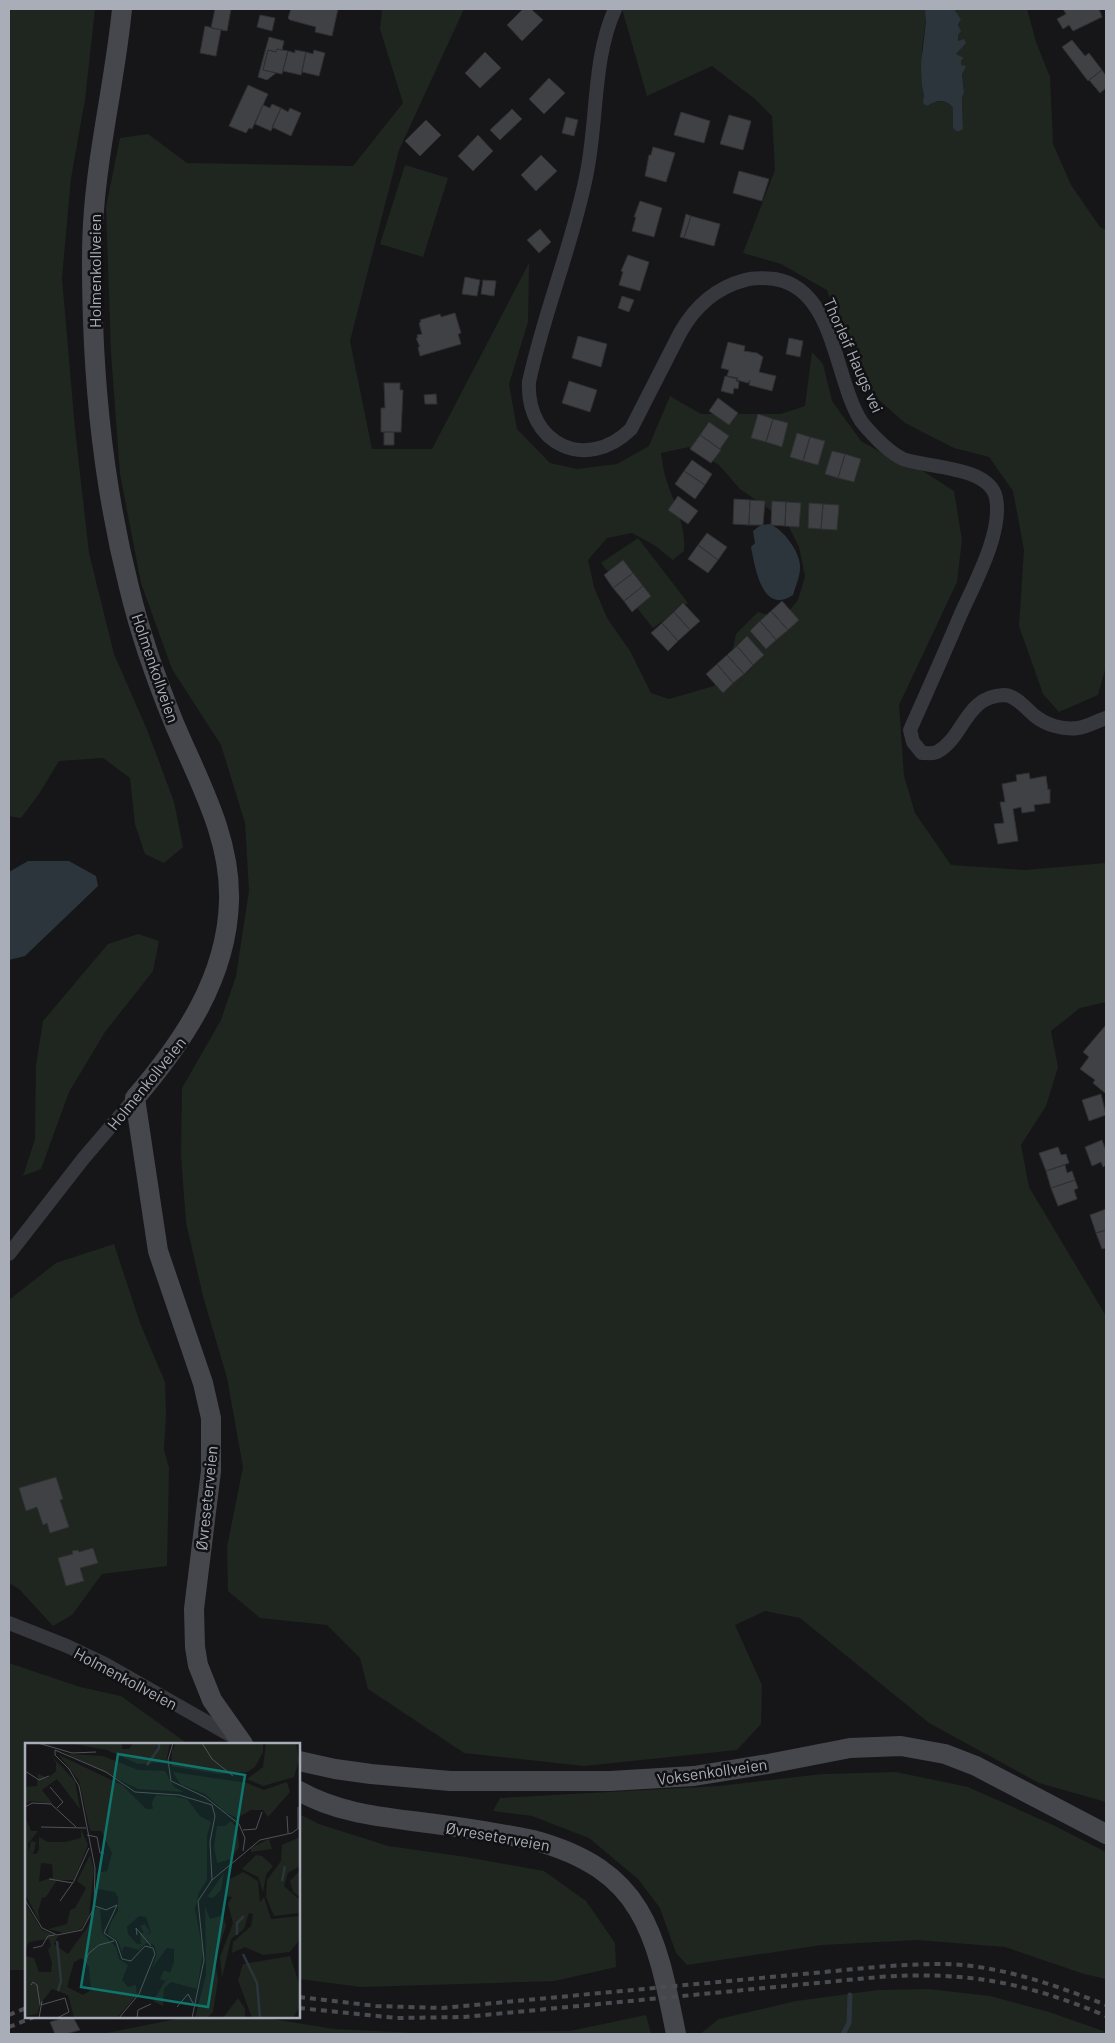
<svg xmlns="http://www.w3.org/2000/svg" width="1115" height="2043" viewBox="0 0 1115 2043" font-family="Barlow,sans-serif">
<rect width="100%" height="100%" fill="#161618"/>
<path fill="#1e261f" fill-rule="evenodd" d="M9 9H95L85 100 71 178 62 278 75 429 89 553 114 654 148 732 174 802 183 847 164 863 145 854 135 824 130 778 103 758 59 761 39 794 21 818 9 816Z
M382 9H464L399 150 350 341 372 449H432L529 263 528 322 509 384 517 429 550 463 577 469 617 464 649 446 670 396 701 414H781L805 406 812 352 823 364 832 401 861 441 896 461 923 471 954 491 962 540 957 582 899 705 904 776 915 813 951 865 1025 870 1106 863V1002L1080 1008 1051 1031 1058 1067 1046 1106 1021 1145 1029 1187 1106 1316V1802L1039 1783 929 1723 800 1618 765 1611 735 1625 762 1685 761 1724 737 1750 584 1766 464 1753 368 1689 360 1658 327 1625 260 1618 228 1591 227 1547 243 1467 227 1378 203 1296 186 1223 181 1155 182 1088 221 1020 236 976 249 891 245 823 221 745 172 669 141 583 120 474 111 353 106 207 120 138 148 134 187 163 353 166 403 103 380 29ZM689 447 719 465 740 489 786 521 799 547 805 576 798 600 782 619 758 612 736 634 729 669 714 686 669 699 651 693 630 651 607 618 594 587 588 560 607 538 632 533 654 545 673 560 684 551C686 523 673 502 665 476 663 468 662 460 661 453Z
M622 9H925L927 12 922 48V86L927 106C937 101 944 98 953 108V128L956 131H960L963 124 962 97 964 93 962 73 965 66H961V61L964 59 956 54 961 48C957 39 956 28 961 19L954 9H1027L1036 42 1050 77 1053 144 1071 185 1100 227 1106 230V666L1098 695 1059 712 1043 694 1019 626 1024 550 1013 491 989 457 954 448 905 423 870 392 843 337 827 290 781 264 743 253 775 170 772 116 755 99 712 66 647 96Z
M405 165 448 178 423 257 380 244Z
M638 538 688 603 653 628 601 563Z
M138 934 159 941 153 971 105 1032 69 1092 41 1169 23 1176 35 1139 36 1065 43 1021 108 944Z
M114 1244 140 1323 165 1382 166 1414 164 1450 169 1468 167 1566 102 1574 72 1615 53 1626 19 1589 9 1583V1300L56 1263Z
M9 1663 80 1687 121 1696 188 1744H26V1970H9Z
M896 1772 968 1787 1053 1825 1106 1852V1979L1084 1974 1005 1947 917 1940 822 1945 687 1965 676 1953 660 1908 638 1879 589 1838 532 1816 493 1811 500 1798 719 1786 822 1774Z
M299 1814 319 1824 388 1846 466 1857 544 1871 586 1901 615 1943 616 1967 555 1981 361 1987 299 1979Z
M928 1989 990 1996 1049 2012 1106 2032V2034H700L719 2019 796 2001 878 1990Z
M646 2015 651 2034H102L186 2017H261L334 2029 415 2033 570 2031Z"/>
<path fill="#2c353c" d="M925 9H954L961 19 958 25 961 31 958 35V41L964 39 966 43 956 54 964 58 961 61V65L966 66 962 74 964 93 962 97 963 129 960 131H956L953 128V108C945 98 937 100 927 106L923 103 924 95 922 86 921 64 926 21Z
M770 524C784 530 801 553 800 568 800 577 795 587 793 595 762 616 755 567 751 547L755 543 753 531 761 525Z
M28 861H69L96 876 98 886 25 956 9 960V872Z"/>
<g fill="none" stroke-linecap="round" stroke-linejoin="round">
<path stroke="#2c353c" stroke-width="5" d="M843 2034 849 2023 850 1995"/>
</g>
<path fill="#404145" stroke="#303034" d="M215 9H231L227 31 211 28Z
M291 9H338L332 36 315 32 316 27 290 20 288 18Z
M523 9H531L543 20 522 41 507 25Z
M1063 9H1099L1102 17 1073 31 1069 25 1063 29 1057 19 1066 14Z
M260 15 275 18 272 31 257 27Z
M205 26 221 30 216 56 200 53Z
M269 37 284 41 282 50 277 49 276 52 268 50 263 70 276 73 267 80 258 77Z
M1072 40 1085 56 1089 53 1102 70 1088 81 1062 47Z
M277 49 288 51 282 74 263 70 268 50 276 52Z
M295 50 306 52 301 75 283 71 288 51 295 53Z
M314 50 325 53 319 76 302 72 306 52 313 54Z
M485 52 501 68 480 88 465 73Z
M1102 70 1106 76V88L1100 93 1089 80Z
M549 78 565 93 544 114 529 99Z
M248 85 268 94 252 129 249 128 246 133 229 126Z
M272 104 281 108 271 131 255 124 263 105 270 108Z
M281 108 288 112 290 108 301 113 291 136 272 127Z
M512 109 522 119 500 140 490 130Z
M681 112 710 121 704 143 674 135Z
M729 115 751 121 743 150 720 144Z
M566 117 578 120 574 136 562 133Z
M426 120 441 135 420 156 405 141Z
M478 135 493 151 473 171 458 156Z
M653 147 675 153 666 182 645 176 649 155H651Z
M541 155 557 171 536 191 521 175Z
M739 171 769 179 762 201 733 193Z
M640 201 662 208 654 237 632 231 636 217H634Z
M686 214 691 216 684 238 680 237Z
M691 216 720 224 714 246 684 238Z
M540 229 551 242 539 253 527 240Z
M628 255 649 262 640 291 619 285 623 272 621 271Z
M465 277 480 280 477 296 462 294Z
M483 280 496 281 494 296 481 294Z
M622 296 634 300 629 312 618 308Z
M455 313 461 333 458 334 461 344 420 356 418 347H420L416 338H418L417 335 422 334 419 323 421 322 420 320 440 314 441 317Z
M578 336 607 344 601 367 572 358Z
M789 338 803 341 800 357 786 354Z
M728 342 745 346 744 351 757 353 763 357 759 372 776 376 772 391 749 385 750 380 748 383 737 380 738 378 727 376 729 370 721 368Z
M725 376 737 379 736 381 739 382 738 389 734 388 733 394 721 391Z
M569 381 597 390 590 412 562 403Z
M384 383H400V390H403L401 432H381V408H385Z
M436 394 437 404H425L424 395Z
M718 398 738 413 729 425 709 411Z
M758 414 773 419 766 442 751 438Z
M773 419 788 423 782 447 766 442Z
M709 422 729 436 720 449 700 435Z
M384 432H394V445H384Z
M797 433 810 437 803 461 790 457Z
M700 435 721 450 711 463 690 449Z
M810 437 825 441 818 465 803 461Z
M832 451 845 454 838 478 825 474Z
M845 454 861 459 854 482 838 478Z
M692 460 712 474 705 485 684 471Z
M684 471 705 485 695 499 675 484Z
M678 496 698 511 688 524 668 510Z
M734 499 750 500 749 525 733 524Z
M750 500 765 501 763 525H749Z
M772 501 786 502 785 526 771 525Z
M786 502 801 503 799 527 785 526Z
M809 503 823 504 821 529 808 528Z
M823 504 839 505 837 530 821 529Z
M707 533 727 547 718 560 698 545Z
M698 545 718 560 708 573 688 559Z
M623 560 633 573 613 588 604 575Z
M633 573 643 586 624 601 613 588Z
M643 586 651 596 632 612 624 601Z
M782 601 799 620 788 630 771 611Z
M683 603 700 621 690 630 674 612Z
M771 611 788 630 776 640 760 621Z
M674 612 690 630 678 641 662 623Z
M760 621 776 640 766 649 750 631Z
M662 623 678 641 668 651 651 633Z
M747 636 764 655 753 665 737 646Z
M737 646 753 665 744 674 727 655Z
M727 655 744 674 733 683 717 664Z
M717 664 733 683 723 693 706 674Z
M1029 773 1030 779 1046 776 1048 790 1050 789V803L1034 805 1035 811 1022 813 1021 807 1013 809 1018 841 998 844 994 824 1004 823 1000 802H1005L1002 784 1017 781 1016 775Z
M1105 1026H1106V1094L1093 1083 1095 1080 1080 1069 1089 1057 1083 1052Z
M1101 1094 1106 1115 1089 1121 1082 1100Z
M1102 1140 1106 1151V1165L1103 1167 1101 1162 1092 1166 1085 1147Z
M1058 1147 1061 1155 1066 1154 1069 1163 1046 1171 1039 1153Z
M1065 1165 1067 1173 1072 1171 1075 1180 1051 1188 1046 1171Z
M1075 1180 1078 1188 1074 1190 1077 1199 1058 1206 1051 1188Z
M1106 1209V1230L1096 1233 1090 1215Z
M1106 1230V1248L1102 1249 1096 1233Z
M56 1477 63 1499 60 1500 69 1527 50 1533 47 1523 43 1525 37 1507 26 1511 19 1488Z
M93 1548 98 1563 80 1568 84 1581 66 1586 58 1558 73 1554 72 1551 78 1550 79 1552Z
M67 2017H73L80 2030 66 2034H55L50 2022Z"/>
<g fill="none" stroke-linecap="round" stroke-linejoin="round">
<path stroke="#37383d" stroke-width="14" d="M615 9C592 60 598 122 586 177 572 246 544 312 529 382 526 444 586 473 631 429L680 333C695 306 715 288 745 280 755 277 766 278 775 279 835 289 834 378 861 421 866 428 873 435 879 441 885 447 895 455 903 459 927 468 990 466 996 498 1003 533 974 584 960 616 944 654 927 692 910 730L913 742 922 753C926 753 933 754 937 752 964 738 965 696 1004 695 1016 695 1026 709 1035 716 1046 725 1063 730 1078 728 1087 727 1097 721 1106 718
M9 1254 83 1159 135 1098
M9 1623 67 1646 105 1664 237 1739"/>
<path stroke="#45474d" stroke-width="20" d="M122 9C115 81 97 152 93 224 91 256 92 289 93 321 96 411 107 500 129 587 140 633 156 679 174 723 198 780 231 837 229 901 227 978 183 1042 135 1098L158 1251 203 1383 211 1418V1471L194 1609 195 1647 198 1665 212 1700 243 1744
M299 1761 335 1769 371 1774 450 1781H610L694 1776 768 1764 850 1748 901 1746 945 1754 976 1766 1106 1834
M299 1791C334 1811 373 1816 412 1821 453 1826 493 1832 533 1840 644 1870 656 1933 676 2034"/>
<path stroke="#4a4c52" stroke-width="4" stroke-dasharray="6 5" stroke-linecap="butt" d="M299 1997 376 2006 442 2008 877 1967C900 1965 923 1964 946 1964 1002 1966 1055 1985 1106 2005
M299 2008 397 2018 464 2017 879 1977C966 1971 1025 1982 1106 2016
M9 2015 26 2008
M9 2027 34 2017"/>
</g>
<g text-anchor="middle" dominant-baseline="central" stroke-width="5" stroke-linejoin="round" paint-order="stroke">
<g font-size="16" fill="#a8adb8" stroke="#111113">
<text transform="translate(94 271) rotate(-90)">Holmenkollveien</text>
<text transform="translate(854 355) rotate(66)">Thorleif Haugs vei</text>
<text transform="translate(156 668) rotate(71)">Holmenkollveien</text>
<text transform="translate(146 1083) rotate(-51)">Holmenkollveien</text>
<text transform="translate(206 1498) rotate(-84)">Øvreseterveien</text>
<text transform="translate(126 1678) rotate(28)">Holmenkollveien</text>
<text transform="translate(712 1771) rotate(-8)">Voksenkollveien</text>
<text transform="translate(498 1836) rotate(10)">Øvreseterveien</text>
</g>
</g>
<g transform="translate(25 1743)">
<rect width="275" height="275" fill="#161618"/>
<path d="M97 0V6H104L108 0H145L141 19 113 21 82 7 49 1ZM151 0H238V9L230 24 222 29 194 31 146 23 147 7ZM241 0H271L274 17 269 34 238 43 222 36 238 24ZM24 10 50 38 55 66 32 36 17 47 28 61 6 58 0 61V44L12 43 13 31 23 35 31 28V19ZM42 11 78 13 113 27 140 28 149 44 159 49 113 46ZM34 12 97 42 121 66H128L127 59 131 52 148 53 162 56 175 73 186 79 182 93V137L174 149 170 166 178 208 172 246 146 239 139 245 138 263 128 258 143 234 140 238 135 236 139 227 145 230 149 219V206L142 205 127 225 132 211 129 202 121 200 114 207 99 203 97 209 93 198 83 191 85 181 93 168V155L90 149 73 146 72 130 82 128 87 110 76 88H65L54 38ZM114 173 121 174 126 190 121 192 125 189 120 181 115 183 119 190 115 189 116 201H112L103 191 102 184ZM148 29 222 40 239 47 262 39 265 49 243 74 238 67H226L212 75 200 69 180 51 155 41ZM0 74 6 88H13L3 101 4 108 6 98 11 99 9 109 6 110 11 111 14 107V94L23 99H40L56 95V86L63 102 49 137H32L21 154 17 155 13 168 15 179 0 151ZM16 120 27 121 28 134 14 139ZM206 78 212 85 214 104 206 116 192 120 189 104 192 83H200ZM275 94V123L263 130 259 143 275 157V170L249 173 241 154 242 137 256 118 257 102ZM244 96 247 106 226 109V105ZM65 112 69 126 64 173 56 186 39 190 23 186 42 181 45 167 50 165 61 145 52 138ZM231 112 237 113 248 123 241 132 238 149 233 134 217 126ZM275 127V154L268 149 265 138ZM218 129 233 138 235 159 239 154 246 176 275 173V196L265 209 238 212 220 204 207 210 208 199 226 183 228 171 224 170 219 186 206 196 197 235 195 214 208 180 203 161 207 154 200 153 205 136ZM199 130 196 147 188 155 182 154ZM0 160 17 187 33 193 29 201 43 211 62 185 71 165 75 164 77 190 91 204 94 216 103 222 97 237 103 244 111 242 112 252 92 275H49L43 252 27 246 16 260 12 271 0 273V213L9 215 14 229H26L27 220 23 207 26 203 24 196 4 199 0 206ZM57 215 64 224 66 247 58 252 42 244 49 219ZM180 163 185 176 198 172 201 183 190 217 193 237 188 269 182 275H170L181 231ZM265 213 275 243V263L268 275H227L213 237 218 221ZM213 255 220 266V275H198Z" fill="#1e261f" fill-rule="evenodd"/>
<path fill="none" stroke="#2c353c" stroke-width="2.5" d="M122 22 134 5V0M257 138 260 123M212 192V180L219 173M32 198 36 238 33 248M218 211 232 240 235 275"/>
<path fill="none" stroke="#505258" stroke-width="1" d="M13 0 47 10 71 9M148 0 143 17 146 38 180 54 214 81 220 95 218 108M177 0 187 16 208 33M30 7V12L44 26 54 43 70 125 69 162M30 7 81 29 110 49 154 52 187 62 190 73 185 99 187 137 173 158 179 217 167 275M0 28 14 37 24 33M25 44 38 59 32 65M0 64 7 60 26 61 51 84M262 73 263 90M16 84 61 85M273 85V64M218 87 231 86 237 69M62 92 72 94 75 110H79M24 136 48 140M187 137 235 97 267 90 275 84M0 157 17 185 32 192 57 187 70 163 81 167 92 162 79 190 91 198 97 216 106 218 120 203 128 205 130 211 114 251 94 275M35 158 49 138 64 105M112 192 111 185 126 203M8 205 17 203 23 193 30 192M57 235 63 211 74 202 89 198M6 242 8 239 12 242 15 262M16 262 40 255 44 269 32 275M152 264 163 251 169 262M14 275 17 258M112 275 113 267 126 261"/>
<path fill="#0f766e" fill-opacity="0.15" stroke="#0f766e" stroke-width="2.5" d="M93 11 220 32 183 264 56 244Z"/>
<rect width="275" height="275" fill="none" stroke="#a8adb8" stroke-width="2.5"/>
</g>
<rect width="1115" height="2043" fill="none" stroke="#a8adb8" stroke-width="20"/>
</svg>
